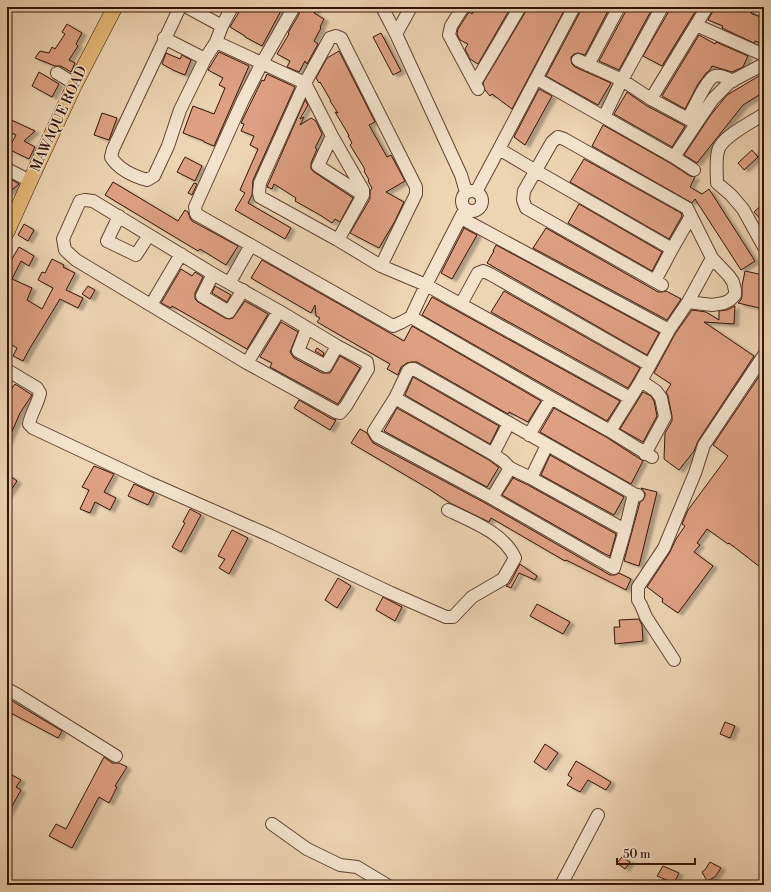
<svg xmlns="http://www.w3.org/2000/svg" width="771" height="892" viewBox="0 0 771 892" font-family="'Libre Bodoni',serif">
<defs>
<filter id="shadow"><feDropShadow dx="4.5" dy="2.5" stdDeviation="1" flood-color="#0004"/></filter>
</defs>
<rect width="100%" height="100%" fill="#edd4b2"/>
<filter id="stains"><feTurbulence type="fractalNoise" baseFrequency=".005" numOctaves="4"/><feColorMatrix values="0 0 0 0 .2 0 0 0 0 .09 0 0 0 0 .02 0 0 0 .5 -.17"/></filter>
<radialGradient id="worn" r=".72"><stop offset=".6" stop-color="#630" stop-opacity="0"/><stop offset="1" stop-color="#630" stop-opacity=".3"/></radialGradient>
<path fill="#dea083" stroke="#341306" filter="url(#shadow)" d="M242 7H283L262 46 245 37V36L230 27Z
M302 7H317L314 13 324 19 320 27 321 28 314 41 318 44 307 64 305 61 299 72 287 67 290 61 277 54 289 34 288 33 298 16Z
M476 7H511L478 64 470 59 465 49 468 44 460 40 457 34 458 29 469 12 472 14Z
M527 7H566L512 109 492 94 490 96 485 90 483 83 526 11Z
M581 7H610L585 55 578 53 574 54 571 57V60L572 64 575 67 611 83 598 105 546 76 581 10Z
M626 7H653L619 70 599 61 626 11Z
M669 7H698L662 66 643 56 669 11Z
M714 7H748L749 11 752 14 764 18V44L755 41 754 43 722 28 723 26 708 20 713 11Z
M67 24 82 33 76 44 78 46 69 60 75 63 71 72 61 66H55L35 58 40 51 49 53 52 47 55 49 65 34 62 32Z
M381 33 401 71 393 75 373 37Z
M699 35 715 44 716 42 748 56 743 67 732 72 712 66 710 70 706 73 698 84 685 109 662 96Z
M339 51 375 122 369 125 387 157 391 155 405 181 386 192 404 202 395 221 379 248 350 233 370 199V191L372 188 368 181 369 180 364 171 365 170 363 166 350 145 352 143 348 136H349L347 132 335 112 338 113 330 101H331L320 82 319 83 316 78 327 58Z
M219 52 249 66 214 146 204 142V141L183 133 193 106 214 114 225 88 219 85 223 78 208 70Z
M166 53 180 59 182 55 191 60 185 75 175 71 162 64Z
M39 72 59 84 52 97 32 86Z
M764 73V92L743 105 697 163 684 155 710 116 727 95Z
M267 74 295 87 253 180 252 195 248 203 291 228 285 239 235 210 245 193 240 190 258 149 250 145 254 136 241 131 244 124 241 123 262 80 264 81Z
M539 89 552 96 525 145 514 137Z
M627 92 647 106 685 126 672 147 614 114Z
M305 100 308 105 300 119 304 117 300 125 311 118 316 121 322 134 315 148 317 149 311 163V169L314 172 353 198 340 222 335 219 332 223 320 215 295 201 296 198 274 184 272 189 267 187Z
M102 113 117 118 109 140 94 135Z
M7 118 35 131 24 141 35 147 29 159 8 149 16 135 7 131Z
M603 125 670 163 690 176 695 177 690 187 702 194 709 189 755 261 741 270 695 199 692 203 592 146Z
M752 150 758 157 744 170 738 163Z
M185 157 202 166 195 181 177 172Z
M584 159 681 213 682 216 669 239 570 182Z
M7 177 19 184 7 194Z
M113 182 178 221 185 210 188 212 190 218 192 221 238 246 226 265 200 249 198 251 105 195Z
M194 183 197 184 192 195 188 193Z
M764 203V223L754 212Z
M579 204 662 252 652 271 568 223Z
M24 224 34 230 28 241 18 235Z
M464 228 477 235 452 279 441 273Z
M546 228 658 292H662L666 291 681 299 667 320 533 248Z
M496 245 659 333 647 355 487 263 494 251H493Z
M19 247 34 256 29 266 21 261 12 279 32 288 27 300 42 309 53 288 38 280 42 272 45 273 52 259 64 265 63 267 75 273 66 290 83 298 78 308 60 299 30 348 23 361 13 356 17 348 7 342V263L9 264Z
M262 260 404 341 412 326 541 401 528 422 509 412 508 414 417 362H411L407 363 401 367 398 375 387 369 390 364 317 322 320 318 316 316 315 305 311 313 251 278Z
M181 269 192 276 195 272 203 277 195 293V299L198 302 225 318 229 319 233 318 245 301 268 314 247 349 172 306 171 308 161 303Z
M745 271 763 275 761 284H764V309L738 303 741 300 742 296V286Z
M88 286 95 290 90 299 82 294Z
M215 286 231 295 227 302 212 293Z
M504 291 640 368 628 388 491 312Z
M432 297 620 401 607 421 422 315Z
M735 306 734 324 704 322 754 356 698 441 694 451 679 470 664 459 665 433 672 421V416L668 396 666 392 671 384 654 373 675 334 692 310 706 312 719 320V311L727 310Z
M281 322 298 332 290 352 294 358 322 373H330L332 370 340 356 352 363 360 368 338 404 270 367 272 363 260 357Z
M317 348 324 353 323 356 315 351Z
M764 369V570L729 543 728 544 707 529 697 543 700 545 694 552 713 566 678 613 662 602 663 599 647 587 670 552 676 539 685 526 682 524 688 510 728 456 713 445Z
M413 377 499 426 490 444 405 395Z
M15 384 32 395 20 413 7 443V395Z
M643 392 651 396 654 401 657 416 643 442 620 429Z
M299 400 332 419 336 420 330 430 294 408Z
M397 408 489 460 498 467H499L487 487 384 431Z
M554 408 606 437 643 461 631 484 540 432Z
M360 429 367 433 371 440 373 443 487 504 610 575H615L619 573 631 579 626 590 566 560 565 561 491 518 489 522 450 503 429 489 351 443Z
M550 455 624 497 614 515 541 475Z
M94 466 114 474 104 492 116 498 110 510 95 502 90 513 80 509 89 490 82 487Z
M7 474 17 481 7 496Z
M513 478 528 485 616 534 610 556 605 554 502 495Z
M134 484 154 493 148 505 128 496Z
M641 488 657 492 639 566 624 561 640 502 643 500 645 496V493Z
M190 509 201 515 181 552 172 547 185 523 183 522Z
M232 530 248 538 229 574 219 568 225 559 218 556Z
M520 564 537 576 535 580 519 573 511 588 506 586 510 583Z
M338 578 351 586 337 608 325 600Z
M383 597 402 607 395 621 376 610Z
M537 604 570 622 563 634 530 616Z
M639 619 642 625 643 641 615 644 614 627H620L619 620Z
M7 698 62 731 58 738 7 711Z
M725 722 735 726 730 738 720 734Z
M545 744 558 753 546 770 534 762Z
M104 757 112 763H119L127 767 115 786 117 787 109 803 99 797 72 848 49 836 56 824 66 829Z
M576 761 611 782 606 790 588 780 580 792 567 785 572 778 568 775Z
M10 774 21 780 16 787 21 790 7 815V779Z
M622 857 630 862 625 869 617 863Z
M710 862 721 868 715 877 707 881 702 872 705 870Z
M663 866 679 873 674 883 657 876Z"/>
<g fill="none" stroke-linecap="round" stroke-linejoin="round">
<g stroke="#624331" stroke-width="14">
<path id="minor" d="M180 7 113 149 111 157C119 170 133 176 147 180L154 176 168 146 180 110 205 59
M187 7 222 26
M294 7 262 63 243 100 195 207 196 214 393 326 402 322 411 317 426 285 465 209
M382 7 396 34 461 175 466 192
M463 7 451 26 449 35 478 89
M755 7 764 11
M696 25 764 55
M396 34 411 7
M164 38 205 59 216 42 222 26 232 7
M216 42 305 83 332 136 363 190V195L338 240
M578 60 622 80 651 99 688 119 696 124
M588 65 619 7
M57 73 75 84
M537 79 674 157 694 170
M475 83 520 7
M651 99 707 7
M764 114C752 122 725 135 719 148 715 157 717 173 717 183L731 195 743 209 764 247
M604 117 622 80 662 7
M688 119C693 110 707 78 715 76 720 74 729 79 733 81
M332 136 318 166 363 195
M499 149 536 171 672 249
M674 157 696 124 713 99 730 82 764 64
M7 169 30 181
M462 201a10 10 0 1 1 20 0a10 10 0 1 1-20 0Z
M476 192 499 149 574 7
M85 200 93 201 213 274 279 311 337 346 367 362 368 369 346 406 340 413 336 412 247 363 76 260 65 250 63 239 80 201Z
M119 216 107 241 136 255 149 235
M461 218 669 330
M381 266 416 194V187L341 38 336 36 330 38 305 83 260 183 259 193 260 197 338 240 381 266 426 285 630 398
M213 274 202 296 229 312 243 290
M655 281 672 249 691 216
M230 282 251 245
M662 285 526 208 523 200 524 191 552 142 558 137 564 139 687 208 712 258 729 276 733 282 735 290V295L730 300 724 303 712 305 688 302
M461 304 478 273 483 271 490 274 650 365
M151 305 181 254
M411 317 551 398 610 431 652 457
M307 328 298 351 326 366 337 346
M247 363 279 311
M7 370 37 388 40 393C38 404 31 413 29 424L33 428 150 483 271 536 391 593 446 617H453L472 597 503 579 515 558C504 533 471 521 448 510
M641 381 656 391 661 398 665 417 645 454
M395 398 493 454 503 461 510 468 531 478 625 530
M610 431 641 381 669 330 688 302 712 258
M529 435 551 398
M493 454 509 423
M531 478 547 445
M634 494 625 530 614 568 492 498 377 436 374 431 395 398 408 371 411 369H414L634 494 638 495
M492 498 510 468
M674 660 646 617 641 605 638 600V587L664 548 695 473 704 445 764 355
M7 689 18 695 116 756
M272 824 307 849 340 865 357 867 387 885
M561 885 598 815"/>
</g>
<g stroke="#341306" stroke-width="16">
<path id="major" d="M7 232 30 181 75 84 115 7"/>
</g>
<use href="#minor" stroke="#f3e3cd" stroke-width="12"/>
<use href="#major" stroke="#e6ba79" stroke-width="15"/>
</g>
<g text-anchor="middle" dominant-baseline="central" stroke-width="3" stroke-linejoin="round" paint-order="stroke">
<g font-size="14" fill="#341306" stroke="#f3e3cd">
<text transform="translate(59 119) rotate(-65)">MAWAQUE ROAD</text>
</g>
</g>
<rect width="771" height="892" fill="none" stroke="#edd4b2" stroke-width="24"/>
<rect x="8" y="8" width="755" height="876" fill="none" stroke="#341306" stroke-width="2"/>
<rect x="12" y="12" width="747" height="868" fill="none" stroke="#341306"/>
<path d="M617 858v6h78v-6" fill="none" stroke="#341306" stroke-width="2"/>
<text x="623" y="858" font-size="12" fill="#341306" stroke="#f3e3cd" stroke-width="3" paint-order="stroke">50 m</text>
<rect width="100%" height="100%" filter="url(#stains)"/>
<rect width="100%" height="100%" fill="url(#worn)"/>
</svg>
